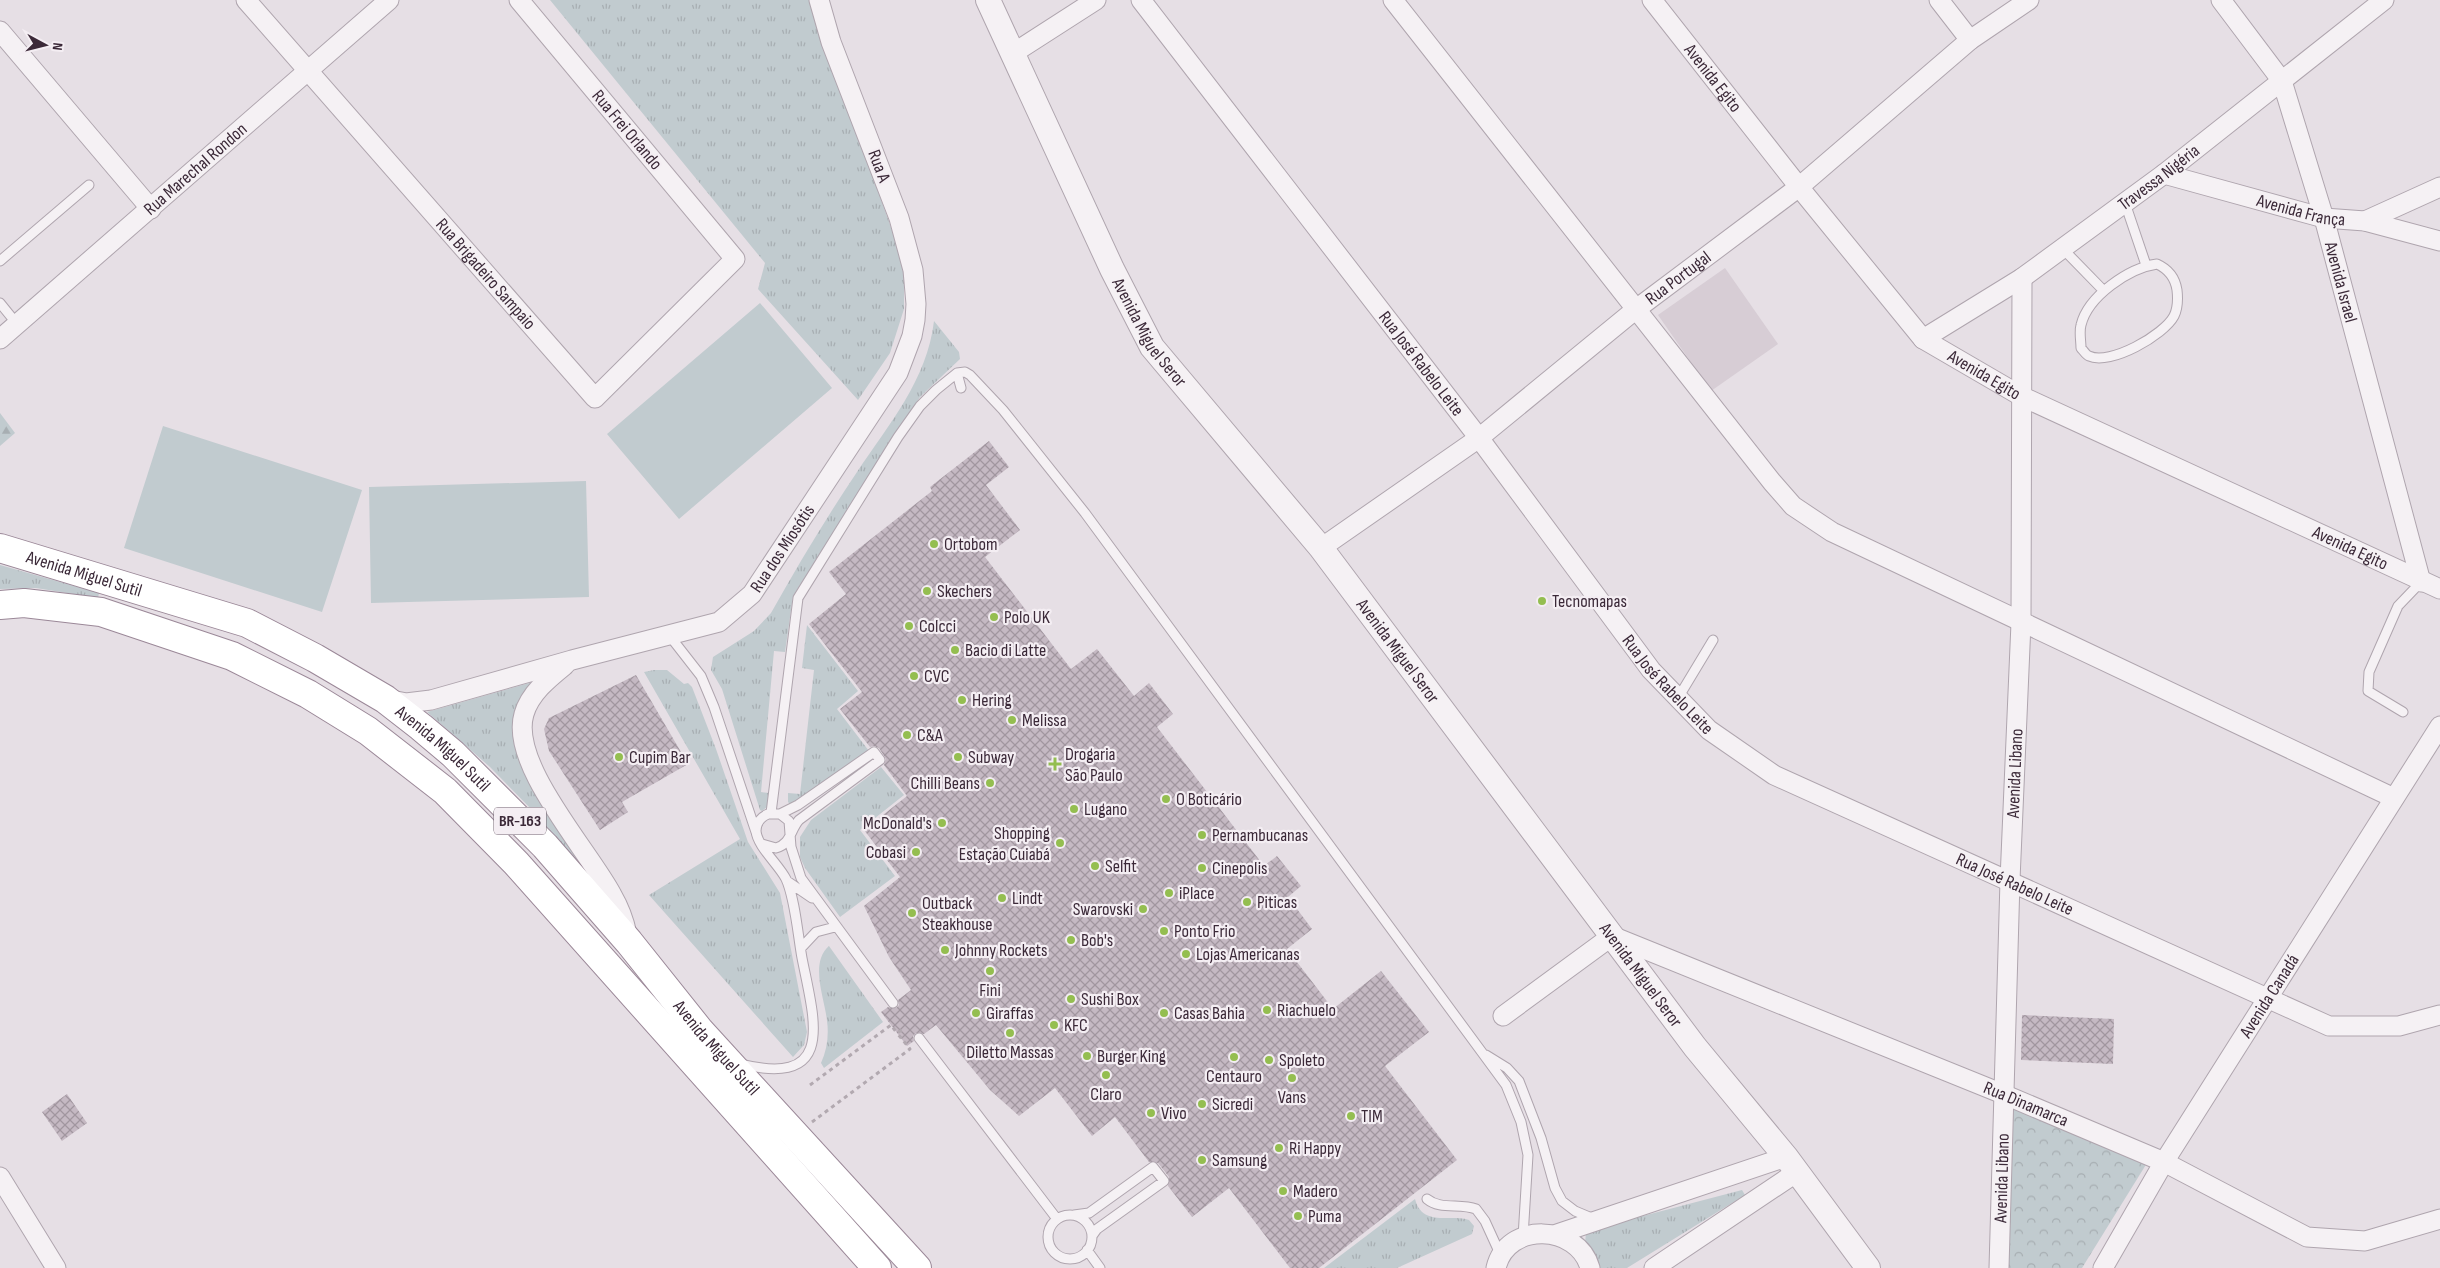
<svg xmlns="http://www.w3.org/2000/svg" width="2440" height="1268" viewBox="0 0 2440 1268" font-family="'Sofia Sans Condensed',sans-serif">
<defs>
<pattern id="grass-tufts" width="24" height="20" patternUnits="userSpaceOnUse" patternTransform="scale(1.25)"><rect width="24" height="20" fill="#c1cbcf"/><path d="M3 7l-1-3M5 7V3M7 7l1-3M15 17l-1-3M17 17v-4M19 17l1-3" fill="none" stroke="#a7aeb2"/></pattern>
<pattern id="forest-firs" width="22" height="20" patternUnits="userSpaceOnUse" patternTransform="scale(1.25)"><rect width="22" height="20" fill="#c1cbcf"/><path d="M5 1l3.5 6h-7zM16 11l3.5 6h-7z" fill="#a7aeb2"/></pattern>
<pattern id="park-crowns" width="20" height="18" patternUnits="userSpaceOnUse" patternTransform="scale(1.25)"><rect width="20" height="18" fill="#c1cbcf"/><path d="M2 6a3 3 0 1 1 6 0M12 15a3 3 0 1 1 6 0" fill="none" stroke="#a7aeb2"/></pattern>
<pattern id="building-cross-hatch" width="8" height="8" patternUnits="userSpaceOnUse" patternTransform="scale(1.25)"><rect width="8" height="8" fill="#c5b9c3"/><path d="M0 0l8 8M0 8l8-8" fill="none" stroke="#a1969f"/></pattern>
</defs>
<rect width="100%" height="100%" fill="#e6dfe5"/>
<path fill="#d7cdd5" d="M1725 268 1778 344 1711 391 1658 315Z"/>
<path fill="url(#grass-tufts)" d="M550 0H810L893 233 904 275V309L890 353 858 400 758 289 765 263Z
M934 321 959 352 960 359 920 397 793 596 785 652 774 651 761 792 769 793 767 807 762 811 760 810 722 689 711 670 713 657 754 631 771 613C798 565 826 518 857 472 889 424 927 380 934 321Z
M0 565 99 593 98 598 36 588 0 589Z
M807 625 858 691 837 709 869 751 791 805 788 802V793L800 794 814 670 802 668Z
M654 670H667L684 684 688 683 692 687 716 749 748 842 780 893 807 1032 804 1045 793 1057 649 895 740 839 644 672Z
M533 682C527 692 518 705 515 716 504 765 563 832 589 871L585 874 537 815 490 767 427 712Z
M881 767 904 795 860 830 895 876 840 917 805 868 800 857V837L811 820Z
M829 946 883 1022 824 1068 821 1063C827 1050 829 1035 827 1021 825 999 809 963 829 946Z
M1742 1190 1745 1195 1627 1268H1598L1585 1243 1586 1233 1593 1229Z
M1415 1199C1422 1227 1450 1214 1469 1220L1474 1226 1472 1234 1397 1268H1324Z"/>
<path fill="url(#forest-firs)" d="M0 413 15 433 0 446Z"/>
<path fill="url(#park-crowns)" d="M2009 1103 2147 1163 2082 1268H2004Z"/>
<path fill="#c1cbcf" d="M760 303 832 388 679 519 607 434Z
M163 426 362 490 322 612 124 548Z
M586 481 589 597 371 603 369 487Z"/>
<path fill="url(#building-cross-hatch)" d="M989 441 1009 467 986 485 1020 530 985 557 1071 669 1097 649 1134 696 1149 683 1173 714 1157 727 1264 866 1277 856 1301 886 1288 897 1312 929 1287 949 1333 1009 1381 971 1429 1032 1385 1066 1457 1160 1319 1268H1290L1229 1188 1192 1217 1168 1186 1169 1177 1158 1163 1149 1162 1115 1117 1092 1136 1055 1088 1019 1116 990 1090 936 1025 924 1034 916 1033 913 1036 914 1041 907 1046 881 1012 888 1007 896 1008 899 1005 898 1000 911 990 889 957 864 906 900 877 864 830 907 796 884 765 886 759 879 748 874 746 870 747 840 709 862 692 809 624 846 594 829 572 932 491 930 487Z
M636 675 688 764 622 802 628 812 600 830 549 751 544 729 549 718Z
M2022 1015 2114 1019 2113 1064 2021 1060Z
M67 1094 87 1123 62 1141 42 1112Z"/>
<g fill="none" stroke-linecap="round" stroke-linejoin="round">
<g stroke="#afa5ae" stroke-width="11">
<path id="service" d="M2125 203 2146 265
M2063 249 2103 290
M0 261 89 185
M2157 264C2168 269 2175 277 2177 290 2178 299 2178 308 2174 316 2164 335 2110 366 2089 356 2086 355 2083 350 2081 348 2081 341 2079 332 2081 325 2088 296 2129 268 2157 264Z
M0 303 17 324
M957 373 961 388
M669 635 701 676 714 707 756 832
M1678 698 1713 640
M2403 712 2368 691 2369 672 2398 606 2421 582
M771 813 798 598 898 437 920 406 936 390 957 373 965 372 970 375 1003 410 1085 513 1506 1085 1521 1122 1528 1155 1523 1237
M762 844 776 848C791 844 790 830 799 820L880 760 874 752 798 805 780 814
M787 881 812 898
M801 948 816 932 835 927
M919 1038 1057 1219
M1486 1055 1507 1068 1519 1081 1541 1138 1555 1188 1562 1201 1575 1211 1594 1219
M741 1064C837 1088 814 1019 802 958 798 936 795 898 786 879 779 865 757 846 756 831 756 823 761 817 768 814H780L789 821 791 847 801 878 893 1003
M1427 1199C1440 1210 1460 1203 1476 1209L1485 1221 1501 1256
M1048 1237a22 22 0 1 1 44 0a22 22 0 1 1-44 0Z
M1074 1215 1089 1213 1153 1167 1164 1181 1097 1229 1092 1236
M1087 1250 1100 1268"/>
</g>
<g stroke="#afa5ae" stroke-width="21">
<g id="minor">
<path id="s1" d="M246 0 595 398 735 259 519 0"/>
<path id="s2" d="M1141 0 1479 438 1651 670 1709 730 1774 775 2329 1026H2399L2440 1015"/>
<path d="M1393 0 1772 482 1793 506 1832 532 2394 798"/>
<path id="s3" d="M1652 0 1799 187 1923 339 2021 396 2440 589"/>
<path d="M1939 0 1970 40"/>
<path id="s4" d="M2221 0 2282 81 2324 218 2421 582"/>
<path d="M0 31 151 209"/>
<path d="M1012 54 1096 0"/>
<path id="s5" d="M2164 174 2324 218 2365 221 2440 241"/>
<path d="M2365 221 2440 187"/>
<path id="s6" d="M0 339 389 0"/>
<path id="s7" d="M1923 339 2022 278 2164 174 2384 0"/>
<path id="s8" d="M1321 548 1479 438 1635 310 1799 187 1970 40 2029 0"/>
<path d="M565 665C549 678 530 693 524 714 509 764 589 851 612 895 619 907 624 920 627 934"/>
<path id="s9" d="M387 699 406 703 431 700 572 660 719 622 752 594 898 373 912 336 915 320 916 304 913 270 899 218 831 42 819 0"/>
<path id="s10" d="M1503 1016 1612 936 2003 1094 2164 1162 2307 1237 2365 1241 2440 1219"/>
<path d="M0 1177 56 1268"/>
<path d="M1557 1234 1786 1157"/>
<path d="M1496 1268C1507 1221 1578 1224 1590 1268"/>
<path d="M1654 1268 1797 1172"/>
<path id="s11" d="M1999 1268 2010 880 2021 623 2022 278"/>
<path id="s12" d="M2103 1268 2164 1162 2440 726"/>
</g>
</g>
<g stroke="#afa5ae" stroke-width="26">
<g id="tertiary">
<path id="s13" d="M988 0 1112 269 1152 347 1321 548 1695 1047 1786 1157 1868 1268"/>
</g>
</g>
<g stroke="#9b8898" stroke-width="30">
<g id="trunk">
<path id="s14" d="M0 548 247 623 315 658 385 699 421 727 453 754 545 846 629 942 700 1031 917 1268"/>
<path d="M0 605 24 603 101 612 232 656 308 694 368 731 445 791 516 863 877 1268"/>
</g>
</g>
<path stroke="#b2a9b0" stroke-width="3" stroke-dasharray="4 4" stroke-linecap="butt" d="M810 1085 891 1025 897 1033 902 1030
M812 1122 910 1049 897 1033"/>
<use href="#service" stroke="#f5f1f4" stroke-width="9"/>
<use href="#minor" stroke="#f5f1f4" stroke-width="19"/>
<use href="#tertiary" stroke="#f5f1f4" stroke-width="24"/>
<use href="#trunk" stroke="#fff" stroke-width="28"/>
</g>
<g fill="#94be50" stroke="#f4eef3" stroke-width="2">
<circle cx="934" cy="544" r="5"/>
<circle cx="927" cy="591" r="5"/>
<circle cx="1542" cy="601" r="5"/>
<circle cx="994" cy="617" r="5"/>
<circle cx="909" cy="626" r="5"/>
<circle cx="955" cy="650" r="5"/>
<circle cx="914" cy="676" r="5"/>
<circle cx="962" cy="700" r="5"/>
<circle cx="1012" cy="720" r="5"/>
<circle cx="907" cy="735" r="5"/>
<circle cx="619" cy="757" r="5"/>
<circle cx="958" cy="757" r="5"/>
<path d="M1052.5 756.5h5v5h5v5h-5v5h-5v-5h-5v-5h5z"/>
<circle cx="990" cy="783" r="5"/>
<circle cx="1166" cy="799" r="5"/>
<circle cx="1074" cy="809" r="5"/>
<circle cx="942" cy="823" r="5"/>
<circle cx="1202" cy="835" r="5"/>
<circle cx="1060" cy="843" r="5"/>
<circle cx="916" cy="852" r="5"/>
<circle cx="1095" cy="866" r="5"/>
<circle cx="1202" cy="868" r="5"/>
<circle cx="1169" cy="893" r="5"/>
<circle cx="1002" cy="898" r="5"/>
<circle cx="1247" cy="902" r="5"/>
<circle cx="1143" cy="909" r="5"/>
<circle cx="912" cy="913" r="5"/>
<circle cx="1164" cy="931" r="5"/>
<circle cx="1071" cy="940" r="5"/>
<circle cx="945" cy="950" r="5"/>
<circle cx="1186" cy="954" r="5"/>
<circle cx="990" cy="971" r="5"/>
<circle cx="1071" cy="999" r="5"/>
<circle cx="1267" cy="1010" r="5"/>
<circle cx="976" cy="1013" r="5"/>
<circle cx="1164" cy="1013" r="5"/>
<circle cx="1054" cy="1025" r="5"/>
<circle cx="1010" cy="1033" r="5"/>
<circle cx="1087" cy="1056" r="5"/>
<circle cx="1234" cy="1057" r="5"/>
<circle cx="1269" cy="1060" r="5"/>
<circle cx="1106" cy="1075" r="5"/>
<circle cx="1292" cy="1078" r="5"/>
<circle cx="1202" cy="1104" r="5"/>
<circle cx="1151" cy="1113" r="5"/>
<circle cx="1351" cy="1116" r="5"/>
<circle cx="1279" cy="1148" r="5"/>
<circle cx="1202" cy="1160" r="5"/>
<circle cx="1283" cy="1191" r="5"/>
<circle cx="1298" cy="1216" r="5"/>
</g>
<g text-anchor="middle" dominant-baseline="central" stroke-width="4.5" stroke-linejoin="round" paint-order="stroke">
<rect fill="#f4eef3" stroke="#726470" stroke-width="1" x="494" y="807.5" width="52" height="27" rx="4"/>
<g font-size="16" font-weight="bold" fill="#3b2938">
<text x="520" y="821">BR-163</text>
</g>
<g font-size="18" fill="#3b2938" stroke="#f4eef3">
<text stroke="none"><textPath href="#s3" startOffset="99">Avenida Egito</textPath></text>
<text transform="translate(627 130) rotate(50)">Rua Frei Orlando</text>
<text transform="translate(879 166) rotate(69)">Rua A</text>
<text stroke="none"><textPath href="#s6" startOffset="259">Rua Marechal Rondon</textPath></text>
<text stroke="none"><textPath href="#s7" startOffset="286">Travessa Nigéria</textPath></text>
<text stroke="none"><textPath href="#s5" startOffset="142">Avenida França</textPath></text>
<text stroke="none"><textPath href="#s1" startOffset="364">Rua Brigadeiro Sampaio</textPath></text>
<text stroke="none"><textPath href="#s8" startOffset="448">Rua Portugal</textPath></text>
<text stroke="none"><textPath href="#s4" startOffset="311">Avenida Israel</textPath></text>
<text stroke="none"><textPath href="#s13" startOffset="370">Avenida Miguel Seror</textPath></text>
<text stroke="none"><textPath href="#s2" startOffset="459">Rua José Rabelo Leite</textPath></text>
<text stroke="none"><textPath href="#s3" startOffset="505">Avenida Egito</textPath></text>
<text stroke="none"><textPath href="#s9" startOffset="441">Rua dos Miosótis</textPath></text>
<text stroke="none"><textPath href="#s3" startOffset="910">Avenida Egito</textPath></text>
<text stroke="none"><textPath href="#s14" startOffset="88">Avenida Miguel Sutil</textPath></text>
<text stroke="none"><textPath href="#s13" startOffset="775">Avenida Miguel Seror</textPath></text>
<text stroke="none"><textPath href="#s2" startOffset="864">Rua José Rabelo Leite</textPath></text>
<text stroke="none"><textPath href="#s14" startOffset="492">Avenida Miguel Sutil</textPath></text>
<text stroke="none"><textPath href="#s11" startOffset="495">Avenida Libano</textPath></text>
<text stroke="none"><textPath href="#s2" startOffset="1269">Rua José Rabelo Leite</textPath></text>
<text stroke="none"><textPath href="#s13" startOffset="1180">Avenida Miguel Seror</textPath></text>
<text stroke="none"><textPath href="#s12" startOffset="319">Avenida Canadá</textPath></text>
<text stroke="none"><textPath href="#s14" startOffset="898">Avenida Miguel Sutil</textPath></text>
<text stroke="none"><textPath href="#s10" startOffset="582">Rua Dinamarca</textPath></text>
<text stroke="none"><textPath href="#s11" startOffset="90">Avenida Libano</textPath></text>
</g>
<g font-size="18" fill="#3b2938" stroke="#f4eef3" text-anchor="start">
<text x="944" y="544">Ortobom</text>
<text x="937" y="591">Skechers</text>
<text x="1552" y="601">Tecnomapas</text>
<text x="1004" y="617">Polo UK</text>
<text x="919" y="626">Colcci</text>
<text x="965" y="650">Bacio di Latte</text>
<text x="924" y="676">CVC</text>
<text x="972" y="700">Hering</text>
<text x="1022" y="720">Melissa</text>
<text x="917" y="735">C&amp;A</text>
<text x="1065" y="754">Drogaria<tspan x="1065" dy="21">São Paulo</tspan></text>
<text x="629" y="757">Cupim Bar</text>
<text x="968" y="757">Subway</text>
<text x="980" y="783" text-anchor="end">Chilli Beans</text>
<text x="1176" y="799">O Boticário</text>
<text x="1084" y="809">Lugano</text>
<text x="932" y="823" text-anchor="end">McDonald's</text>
<text x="1050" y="833" text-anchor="end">Shopping<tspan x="1050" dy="21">Estação Cuiabá</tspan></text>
<text x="1212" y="835">Pernambucanas</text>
<text x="906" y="852" text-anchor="end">Cobasi</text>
<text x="1105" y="866">Selfit</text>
<text x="1212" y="868">Cinepolis</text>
<text x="1179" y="893">iPlace</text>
<text x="1012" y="898">Lindt</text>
<text x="1257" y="902">Piticas</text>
<text x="922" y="903">Outback<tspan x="922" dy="21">Steakhouse</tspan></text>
<text x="1133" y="909" text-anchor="end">Swarovski</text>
<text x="1174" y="931">Ponto Frio</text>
<text x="1081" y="940">Bob's</text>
<text x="955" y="950">Johnny Rockets</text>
<text x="1196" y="954">Lojas Americanas</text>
<text x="990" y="990" text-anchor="middle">Fini</text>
<text x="1081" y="999">Sushi Box</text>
<text x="1277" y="1010">Riachuelo</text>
<text x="986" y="1013">Giraffas</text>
<text x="1174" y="1013">Casas Bahia</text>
<text x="1064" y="1025">KFC</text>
<text x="1010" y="1052" text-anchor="middle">Diletto Massas</text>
<text x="1097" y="1056">Burger King</text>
<text x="1279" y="1060">Spoleto</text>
<text x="1234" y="1076" text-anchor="middle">Centauro</text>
<text x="1106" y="1094" text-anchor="middle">Claro</text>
<text x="1292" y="1097" text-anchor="middle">Vans</text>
<text x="1212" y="1104">Sicredi</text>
<text x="1161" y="1113">Vivo</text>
<text x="1361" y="1116">TIM</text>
<text x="1289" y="1148">Ri Happy</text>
<text x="1212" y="1160">Samsung</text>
<text x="1293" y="1191">Madero</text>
<text x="1308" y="1216">Puma</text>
</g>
</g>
<g transform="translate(45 45) rotate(97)" stroke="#f4eef3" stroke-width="4" paint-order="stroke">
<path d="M0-4L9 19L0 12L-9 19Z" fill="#3b2938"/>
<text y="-8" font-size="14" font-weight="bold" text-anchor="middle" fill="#3b2938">N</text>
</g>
</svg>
